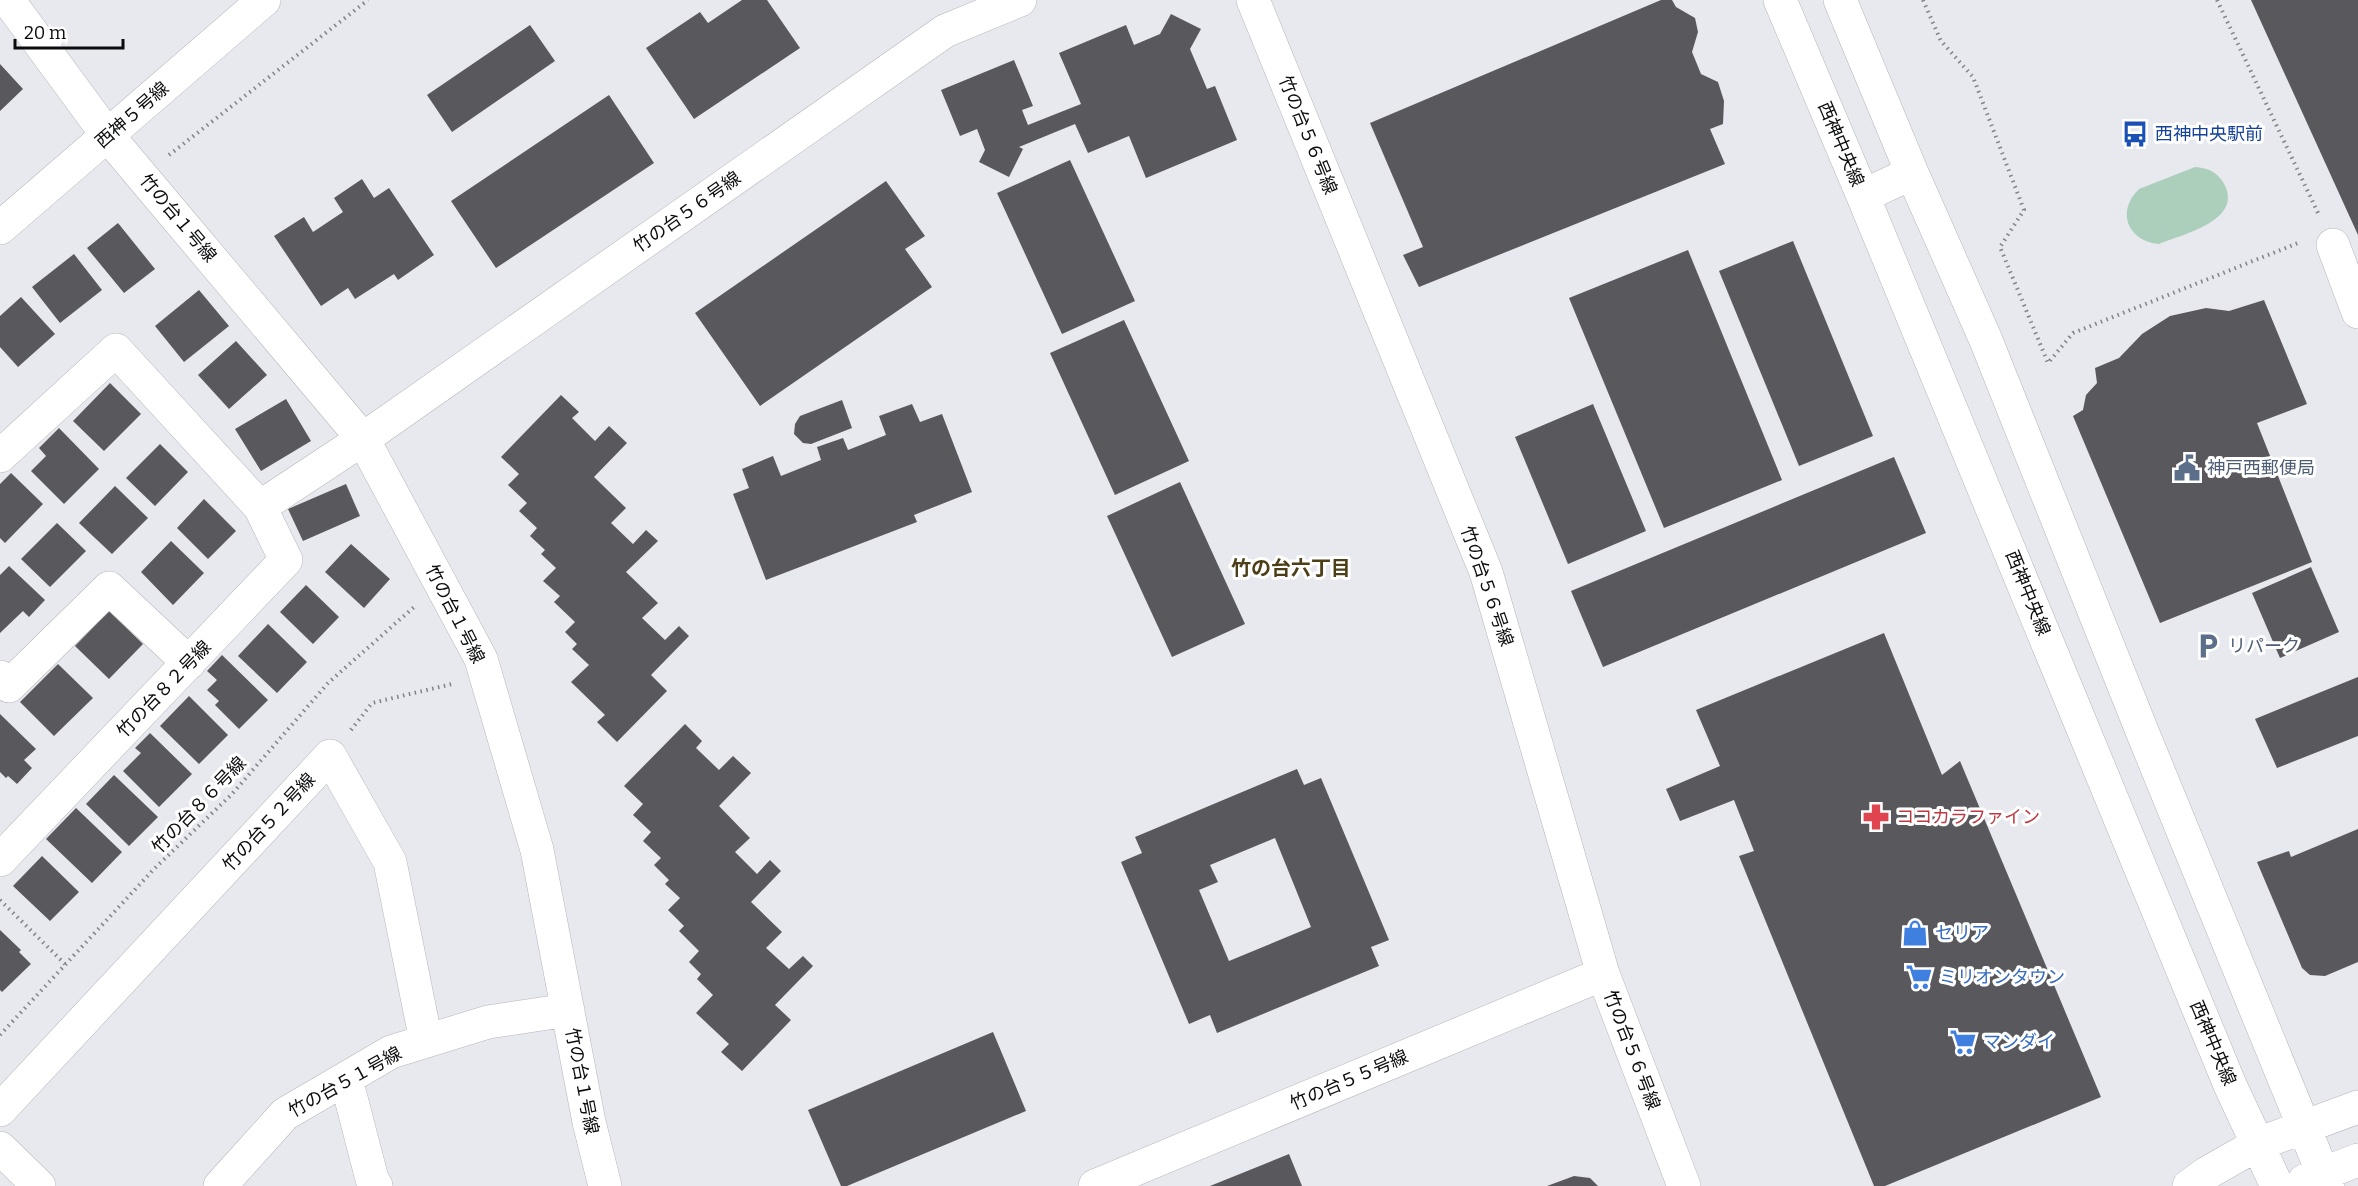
<svg xmlns="http://www.w3.org/2000/svg" width="2358" height="1186" viewBox="0 0 2358 1186" font-family="Bitter,'Noto Sans JP',serif">
<rect width="100%" height="100%" fill="#e7e9ee"/>
<path fill="#accfbc" d="M2195 167C2207 168 2216 171 2223 182 2246 220 2183 234 2159 244 2127 241 2116 211 2139 189Z"/>
<path fill="#59585c" fill-rule="evenodd" d="M742 0H767L800 48 694 119 646 48 700 12 708 23Z
M1661 0H1672L1676 7 1695 18 1698 32 1692 52 1701 74 1718 82 1724 101 1723 124 1710 129 1725 164 1419 287 1403 255 1423 247 1370 123Z
M2251 0H2358V235Z
M1171 14 1201 29 1190 49 1207 89 1215 86 1237 140 1146 178 1129 136 1088 153 1075 124 1019 147 1023 149 1009 177 979 162 985 150 977 129 960 136 941 90 1014 60 1033 106 1022 110 1028 125 1081 104 1059 53 1126 25 1134 45 1160 34Z
M530 25 555 61 452 132 427 95Z
M0 64 23 89 0 111Z
M609 95 654 163 496 268 451 201Z
M1070 160 1135 301 1062 334 997 193Z
M362 179 374 198 389 188 434 255 398 280 394 274 355 299 348 288 321 306 274 236 304 217 313 232 343 212 334 198Z
M886 181 925 236 905 249 932 287 760 406 695 313Z
M118 223 155 269 124 293 87 248Z
M1793 241 1873 436 1799 466 1719 271Z
M1688 250 1782 480 1664 528 1569 298Z
M74 254 102 290 60 323 32 287Z
M199 290 229 326 184 362 155 326Z
M21 297 55 334 18 367 0 347V316Z
M2264 300 2307 404 2257 423 2312 562 2160 623 2073 416 2083 410 2086 395 2097 383 2095 368 2119 358 2142 334 2170 316 2206 308 2229 311Z
M1124 320 1189 461 1115 495 1050 353Z
M236 341 267 375 229 409 198 375Z
M110 383 141 414 104 451 73 421Z
M561 395 579 412 572 418 595 441 609 426 627 443 594 477 626 508 611 523 633 544 646 530 658 541 626 572 658 603 642 618 665 640 679 626 689 636 651 675 667 691 617 742 597 722 605 715 571 682 589 665 572 649 577 644 565 632 575 622 554 602 560 596 543 581 556 568 541 554 545 550 530 536 537 528 519 511 527 503 508 485 519 474 501 457Z
M286 399 311 441 261 471 235 429Z
M842 400 852 428 811 444 803 443 794 434 795 424 800 416Z
M912 404 920 422 942 414 972 492 914 515 917 522 766 580 733 494 749 488 742 469 773 456 781 476 821 460 817 447 843 438 848 450 886 435 879 416Z
M1593 404 1646 531 1568 564 1515 437Z
M59 428 99 469 64 504 31 471 46 456 39 448Z
M160 444 188 472 155 506 126 478Z
M1894 457 1926 533 1603 667 1571 591Z
M11 473 43 504 5 543 0 538V484Z
M1180 482 1245 624 1172 657 1107 516Z
M346 484 360 516 303 541 288 509Z
M115 486 148 518 112 554 79 523Z
M204 499 236 531 208 559 177 528Z
M57 523 86 551 50 587 21 559Z
M171 541 204 573 173 605 141 572Z
M351 544 390 579 364 608 325 572Z
M9 566 45 600 29 617 23 611 0 633V575Z
M2311 567 2339 632 2280 658 2252 593Z
M306 585 339 617 313 644 280 612Z
M109 611 143 644 109 679 75 646Z
M268 624 307 662 277 693 238 656Z
M1884 633 1942 775 1960 761 2101 1097 1885 1186H1874L1739 856 1754 851 1734 800 1680 821 1666 789 1720 766 1696 710Z
M222 655 268 700 239 729 215 705 219 701 207 690 217 680 207 671Z
M58 664 93 698 54 736 20 702Z
M2358 677V736L2277 768 2255 719Z
M189 696 228 735 199 764 160 726Z
M0 714 36 749 24 760 32 768 17 784 8 776 6 778 0 772Z
M685 724 702 741 696 748 719 770 733 756 751 773 719 806 750 838 735 852 757 874 770 860 781 871 751 902 782 932 766 948 789 969 803 956 813 966 775 1005 791 1020 742 1071 721 1052 729 1044 696 1013 713 995 697 979 701 974 689 962 699 951 679 931 684 926 668 910 680 898 665 884 669 880 654 865 661 858 643 841 651 832 633 815 643 804 624 786Z
M150 733 192 774 159 807 123 771 141 753 135 748Z
M1297 769 1304 785 1321 778 1389 940 1371 947 1379 966 1217 1033 1210 1015 1189 1024 1121 862 1142 853 1135 837ZM1275 838 1311 927 1229 961 1199 890 1218 882 1210 865Z
M114 775 158 817 129 846 86 804Z
M76 808 122 852 92 883 46 839Z
M2358 829V962L2325 976 2310 975 2302 968 2257 862 2289 851 2291 857Z
M42 856 79 892 50 921 13 886Z
M0 930 21 950 19 952 31 964 2 992 0 990Z
M993 1032 1026 1111 847 1186H841L808 1110Z
M1289 1154 1302 1186H1210Z
M1574 1176 1590 1178 1598 1186H1547Z"/>
<g fill="none" stroke-linecap="round" stroke-linejoin="round">
<g stroke="#b4b7bb" stroke-width="34">
<path id="minor" d="M8 0 108 136 363 439 481 659 537 850 589 1122 605 1186
M1253 0 1486 572 1603 974 1684 1186
M1780 0 1863 196 2230 1085 2277 1186
M1840 0 1912 173 1985 338 2144 736 2328 1186
M1863 196 1912 173
M0 228 264 0
M2333 245 2358 312
M0 456 116 350 260 507 286 560 0 860
M260 507 363 439 945 31 1020 0
M0 677 9 686 109 588 189 663
M346 1079 372 1179 376 1186
M0 1110 330 756 390 862 426 1041
M0 1148 39 1186
M2304 1181 2358 1160
M220 1186 285 1114 391 1052 488 1022 568 1010
M1095 1186 1603 974
M2189 1186 2207 1173 2258 1144 2358 1107"/>
</g>
<path stroke="#828387" stroke-width="4" stroke-dasharray="1.5 4.5" stroke-linecap="butt" d="M1923 0 1941 41 1973 77 2024 210 2000 247 2048 363 2073 333 2298 243
M2217 0 2319 215
M169 155 368 0
M351 730 372 703 452 684
M0 900 65 964
M0 1035 154 869 232 794 328 683 414 607"/>
<use href="#minor" stroke="#fff" stroke-width="33"/>
</g>
<defs>
<g id="bus-bare" transform="scale(2.07)"><path d="M-5-6H5V4H4V6H2V4H-2V6H-4V4H-5ZM-3.5-4V0h7V-4ZM-3.5 1.2v1.5H-2V1.2ZM2 1.2v1.5H3.5V1.2Z" fill="#1a4fb4" stroke="#fff" stroke-width="2.5" paint-order="stroke"/></g>
<g id="civic-bare" transform="scale(2.07)"><path d="M-.6-6.5H3V-4.5H.6V-3L4-1V1h2V6H-6V1h2V-1L-.6-3ZM-1.2 2.5V6h2.4V2.5Z" fill="#5c6f8a" stroke="#fff" stroke-width="2.5" paint-order="stroke"/></g>
<g id="parking-bare" transform="scale(2.07)"><path d="M-3.5-5.5H1a3.5 3.5 0 0 1 0 7H-1V5.5H-3.5ZM-1-3.4V-.6H.8a1.4 1.4 0 0 0 0-2.8Z" fill="#5c6f8a" stroke="#fff" stroke-width="2.5" paint-order="stroke"/></g>
<g id="pharmacy-bare" transform="scale(2.07)"><path d="M-2-6h4v4h4v4h-4v4h-4v-4h-4v-4h4Z" fill="#e0444e" stroke="#fff" stroke-width="2.5" paint-order="stroke"/></g>
<g id="shop-bare" transform="scale(2.07)"><path d="M-5-2.5h2.3a2.7 3.5 0 0 1 5.4 0H5L5.5 6h-11ZM-1.5-2.5h3a1.5 2.3 0 0 0-3 0Z" fill="#3f7fe0" stroke="#fff" stroke-width="2.5" paint-order="stroke"/></g>
<g id="supermarket-bare" transform="scale(2.07)"><path d="M-6-5.5h2.5l.6 2H6L4.5 2H-2.5L-4.4-4H-6ZM-1.5 3.2a1.3 1.3 0 1 0 .1 0ZM3 3.2a1.3 1.3 0 1 0 .1 0Z" fill="#3f7fe0" stroke="#fff" stroke-width="2.5" paint-order="stroke"/></g>
</defs>
<g fill-rule="evenodd">
<use href="#bus-bare" x="2135" y="134"/>
<use href="#civic-bare" x="2187" y="468"/>
<use href="#parking-bare" x="2208" y="646"/>
<use href="#pharmacy-bare" x="1876" y="817"/>
<use href="#shop-bare" x="1915" y="933"/>
<use href="#supermarket-bare" x="1919" y="977"/>
<use href="#supermarket-bare" x="1963" y="1042"/>
</g>
<g text-anchor="middle" dominant-baseline="central" stroke-width="6" stroke-linejoin="round" paint-order="stroke">
<g font-size="18" fill="#0b0c0e" stroke="#fff">
<text transform="translate(132 115) rotate(-41)">西神５号線</text>
<text transform="translate(1308 135) rotate(68)">竹の台５６号線</text>
<text transform="translate(1841 144) rotate(67)">西神中央線</text>
<text transform="translate(687 212) rotate(-35)">竹の台５６号線</text>
<text transform="translate(178 218) rotate(50)">竹の台１号線</text>
<text transform="translate(1487 586) rotate(71)">竹の台５６号線</text>
<text transform="translate(2028 593) rotate(68)">西神中央線</text>
<text transform="translate(455 614) rotate(63)">竹の台１号線</text>
<text transform="translate(164 689) rotate(-46)">竹の台８２号線</text>
<text transform="translate(199 805) rotate(-46)">竹の台８６号線</text>
<text transform="translate(269 822) rotate(-47)">竹の台５２号線</text>
<text transform="translate(2213 1043) rotate(67)">西神中央線</text>
<text transform="translate(1632 1050) rotate(69)">竹の台５６号線</text>
<text transform="translate(1349 1080) rotate(-23)">竹の台５５号線</text>
<text transform="translate(582 1081) rotate(79)">竹の台１号線</text>
<text transform="translate(345 1082) rotate(-29)">竹の台５１号線</text>
</g>
<g font-size="18" fill="#164399" stroke="#fff" text-anchor="start">
<text x="2155" y="134">西神中央駅前</text>
</g>
<g font-size="18" fill="#4e5e75" stroke="#fff" text-anchor="start">
<text x="2207" y="468">神戸西郵便局</text>
<text x="2228" y="646">リパーク</text>
</g>
<g font-size="18" fill="#be3a42" stroke="#fff" text-anchor="start">
<text x="1896" y="817">ココカラファイン</text>
</g>
<g font-size="18" fill="#366cbe" stroke="#fff" text-anchor="start">
<text x="1935" y="933">セリア</text>
<text x="1939" y="977">ミリオンタウン</text>
<text x="1983" y="1042">マンダイ</text>
</g>
<g font-size="20" font-weight="bold" fill="#4c3f17" stroke="#fff">
<text x="1291" y="568">竹の台六丁目</text>
</g>
</g>
<path d="M15 39v9h108v-9" fill="none" stroke="#0b0c0e" stroke-width="3"/>
<text x="24" y="39" font-size="18" fill="#0b0c0e" stroke="#ffffff" stroke-width="4.5" paint-order="stroke">20 m</text>
</svg>
